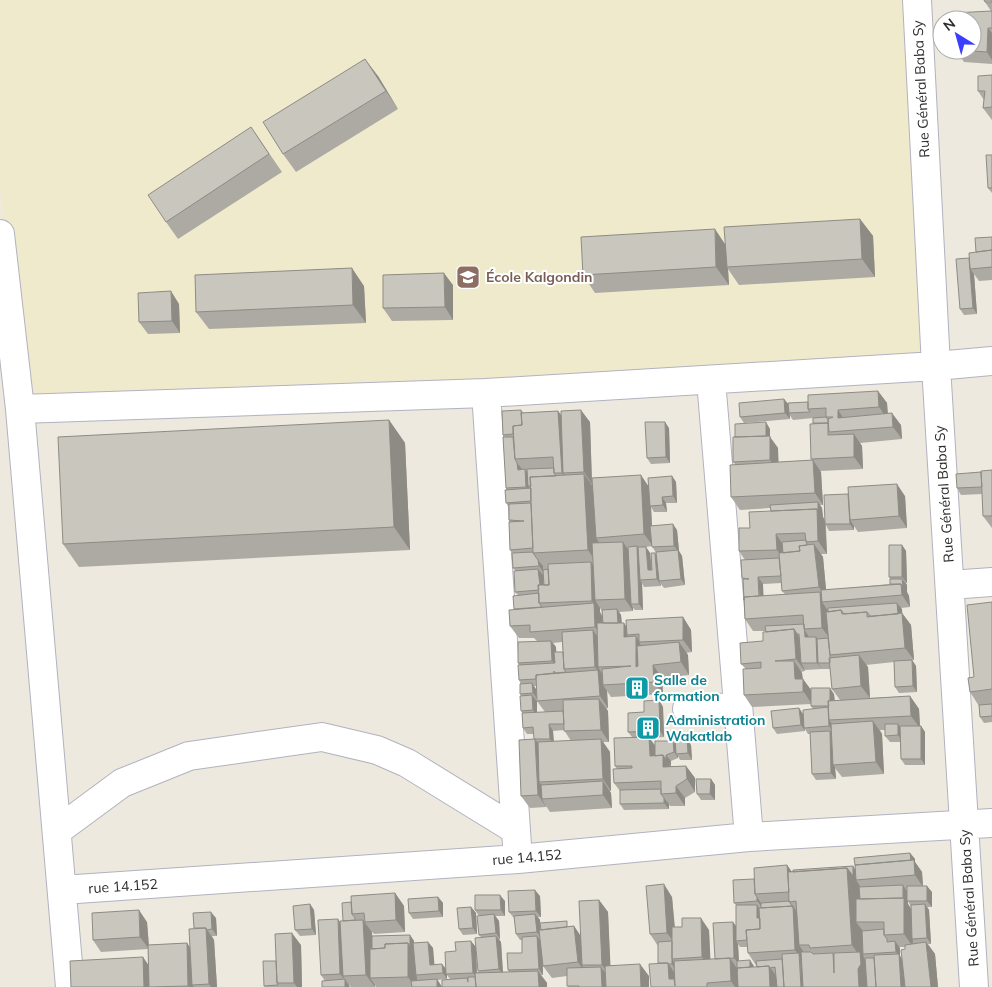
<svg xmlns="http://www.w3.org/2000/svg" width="992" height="987" viewBox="0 0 992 987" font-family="Mulish,sans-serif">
<rect width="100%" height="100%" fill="#eee9de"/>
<path fill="#f0eacd" d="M0 0H909L931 365 26 405 0 190Z"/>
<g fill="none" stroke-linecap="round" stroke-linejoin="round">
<g stroke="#b2b2c0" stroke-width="30">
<path id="minor" d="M917 0 936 366 974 987
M0 234 20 409 70 987
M711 380 749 837
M486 393 517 845
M20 409 486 393 936 366 992 361
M950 585 992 582
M687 709 737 707
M57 831 122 783 189 756 322 737 377 750 407 763 516 830
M62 890 518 859 749 837 992 823"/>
</g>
<use href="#minor" stroke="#fff" stroke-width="28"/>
</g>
<path fill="#adaaa3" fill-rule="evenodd" d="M992 0V64L964 62 956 50 991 11 985 2Z
M992 75V120L983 108 984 100 978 91Z
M378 76 398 109 296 172 283 154Z
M251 127 282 172 178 239 166 222Z
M992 155V193L988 188Z
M860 219 873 236 875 277 739 285 728 269 729 285 595 293 583 275 725 244Z
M992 237V280L979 281 974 274 977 314 964 315 960 309 969 258 970 259Z
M453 285V320L392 321 383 308Z
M364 286 366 323 209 329 196 312Z
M179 304 180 333 148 334 139 322Z
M878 391 887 403 888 414 901 425 902 439 860 443 862 446 863 469 820 471 821 472 823 505H820L822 508 823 517 825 520 905 496 907 528 858 532 854 526V530L829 531 826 525 827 554H821L823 557 826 590 890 584V579L889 577 902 545 906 551 907 583H906L907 585V592L909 596 910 607 901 608 902 613 911 625 914 660H912L916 666 917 692 899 693 895 687 894 662 866 665 868 667 870 698 910 696 919 709 920 726H921L925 732V765H905L901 759 900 742H890L885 736V730H880L882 734 884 774 842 777 835 768 836 779 816 780 812 774 810 734H808L805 729V731L777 734 773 728 799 708 803 714 813 709 811 706V704L752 707 744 695 746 669 741 664 763 641 766 632V631H753L745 619 743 579 742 578 745 560 739 551 750 528 771 511 770 508 740 510 731 497 735 464 733 462 735 437 770 429V437L778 448V462L812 460 811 459 813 418 793 420 789 414 790 419 744 423 740 417 784 399 789 405ZM782 583V591L785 594 763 596V584ZM804 668 805 670 822 669 821 668 822 669H830L832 689 840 700H835L834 694 811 691 803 679 802 673 801 672 805 671Z
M521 410 524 413 558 411 561 415 590 422 592 484H591L593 487 648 485 672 476 676 482 677 503H666L667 512H654L651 507 652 526 677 530 679 551 682 556 685 585 664 588 661 584V586L644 587 642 583 643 610H635L633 608V611L619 612 621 615 622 623 626 627 683 617 691 630 692 652 686 653 688 655 689 675 662 678 663 694 611 697 607 691 608 708 606 709 608 711 609 742H603L610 752 611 791H609L611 793 612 808 550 812 546 806V807L530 808 521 796 534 739V734H527L523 728V713L521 711 522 696 520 694 521 683 519 680 520 665 518 663 537 641 534 638H519L510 626 518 595 515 592V570L513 568V553L510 550V522L509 520V507L506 503V488L505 437 503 435ZM652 546 656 553 657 555 652 570 650 553 646 547ZM600 608 602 611V616L600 612ZM562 642 563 652H556V647L553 643ZM534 686H536L537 701 545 712 537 713V701L535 699H537ZM564 730 571 741 554 742 553 731Z
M389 420 405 443 410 550 79 567 63 544Z
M669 428 670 463 651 464 647 458Z
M992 470V528L983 516 982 494 961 495 957 488 981 472Z
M992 602V722L984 723 980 717 979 706 970 692 974 677Z
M659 700 663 707 664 737 649 738 655 745H691L692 760H680L678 756V758L671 761V766H686L695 778V792L685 798V806H670L669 804V809L624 810 620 804V791L614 783 617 769 615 766 632 737 628 732 644 712Z
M711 779 715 785V800H701L697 794Z
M910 853 915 859V862L922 872 923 886 932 892V907H927L929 910 931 944H928L935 954 938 987H651L658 963V946L650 934 672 897 675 927 709 930 710 959H715L733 922 736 926V905L734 903 754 879 787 865 792 872 853 866 855 870ZM908 901 911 907V909L908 904ZM738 944 740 947H747L748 953 757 967H754L739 961ZM899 947H905V949L902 958 900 956Z
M395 893 404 906 405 932 374 934 367 926 372 932V936L410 935 414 941V943L428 942 433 948 434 965 446 969 456 951 476 947 477 972H479L478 971 481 937 479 935V916L475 910 505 901V916H495L499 921 500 939 499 940 501 942 503 972H509L508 970 522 953V940H520L516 934 515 918H514L509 912 540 896 541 917H538L540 920V930L574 926 580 935 599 900 608 912 610 965 649 976V987H568L567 976 552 978 543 966V962V975H541L547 983 450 979 447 975V979L437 980 442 987H376L375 985V987H351L349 985 325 981 321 975 340 922 343 921 351 902Z
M438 897 443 903V917L413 919 409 913Z
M310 904 314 910 316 935 300 936 295 930Z
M471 907 476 913 477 934 463 935 459 929Z
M216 918 217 936H212L214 940 217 987H71L143 957 148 965V949L101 952 93 940 147 922 149 945 187 943 190 947Z
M301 945 302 987H265L264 986 276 961Z"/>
<path fill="#8d8b84" d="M988 28 992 33V60L987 52Z
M365 59 378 76 398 109 386 91Z
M860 219 873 236 875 277 862 259Z
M715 229 727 247V267L728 269 729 285 716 267Z
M969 258 973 264 970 269 974 274 977 314 973 308Z
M352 268 364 286 366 323 353 305Z
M444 273 453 285V320L445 307Z
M171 291 179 304 180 333 172 321Z
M878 391 887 403 888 420 879 407Z
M784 399 789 405 790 419 785 413Z
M581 410 590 422 592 484 584 472Z
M838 410 846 422 838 418Z
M558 411 567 423 563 473 570 482V485L562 473Z
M892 413 901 425 902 439 893 427Z
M389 420 405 443 410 550 394 527Z
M665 422 669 428 670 463 666 457Z
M766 422 770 429V437L778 448 779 472 770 460 766 439Z
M854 434 862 446 863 469 854 457Z
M813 460 821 472 823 505 815 493Z
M517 463 522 469 518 470Z
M525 469 529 475 528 486 530 489V493L526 487Z
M584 474 597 492 596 538 599 542 600 568 588 550Z
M641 475 649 487 650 506 651 507 653 546 644 534Z
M672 476 676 482 677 503 673 496Z
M897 484 905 496 907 528 899 516Z
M662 497 666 503 667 512 663 505Z
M818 502 822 508 823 517 825 521 827 554 818 541 817 509Z
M850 520 854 526V530L850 524Z
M673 524 677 530 679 551 682 556 685 585 681 579 678 551 674 546Z
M776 534 784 546 785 562 777 550Z
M623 542 631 554V604L633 608V611L625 599Z
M814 544 823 557 827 600 819 587Z
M902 545 906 551 907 583 902 577Z
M637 546 641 552 640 580 642 583 643 610 639 604Z
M646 547 650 553 652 576 648 570Z
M655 553 659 559V581L661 586 657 579Z
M538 560 543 566V572L539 566Z
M591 562 599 574 595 600 600 608V612L602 616 604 639 595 627 594 604 592 601Z
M538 569 543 575 544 596 540 590Z
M758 577 763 584 764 606 760 600Z
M902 579 907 585V592L909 596 910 607 902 595 901 584Z
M820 592 827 601 822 602 829 612 831 640 822 628Z
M897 603 902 609 903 625 898 618Z
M617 609 621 615 622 629 618 623Z
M902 613 911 625 914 660 905 648Z
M683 617 691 630 692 652 683 640Z
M624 623 632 634 627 635 632 642 624 637Z
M794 629 802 642 801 663 804 668 805 671 796 659Z
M593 630 601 642 598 667 603 675V685L607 691 608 708 600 696 598 671 595 667Z
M805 631 809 637H805Z
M636 636 640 642H639L644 650 645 679 636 667Z
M816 637 820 643 818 663 822 669 817 663Z
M551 641 556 647 557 667 552 661Z
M679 642 688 655 689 675 681 662Z
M859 655 868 667 870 698 861 686Z
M912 660 916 666 917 692 913 686Z
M794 661 802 673 803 685V679L812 691V704L795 679Z
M653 665 662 678 663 694 654 682Z
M532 683 536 689 537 699 533 693Z
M830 688 834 694 835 712 830 706Z
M532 695 537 701V717L533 710Z
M910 696 919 709 920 728 911 716Z
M599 699 608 711 609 742 601 730Z
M659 700 663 707 664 737 660 731Z
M828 707 832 714 829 720 833 725V732L829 726Z
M799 708 803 714 804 728 805 731 801 725Z
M873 721 882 734 884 774 876 762Z
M549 724 553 731 554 745 550 739Z
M898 724 902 730V741L898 735Z
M921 726 925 732V765L921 759Z
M830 731 834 738 833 765 835 767 836 779 831 773Z
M649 737 657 749 658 760 650 756Z
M535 739 544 751 539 782 546 791 542 799 546 807 538 795Z
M601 739 610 752 611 791 603 779Z
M687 739 691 745 692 760 688 753Z
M673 741 678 747 676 754 678 756V758L674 752Z
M663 755 671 767H663Z
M666 755 671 761V766L666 760Z
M686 766 695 778V792L687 779Z
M711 779 715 785V800L710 794Z
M603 781 611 793 612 808 603 795Z
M676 786 685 798V806L676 793Z
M664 798 669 804V809L664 803Z
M910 853 915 859V862L922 872 923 887 915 875 911 865Z
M787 865 796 878 789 892Z
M853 866 857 872 856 880 860 886 861 904 856 922 863 931V954L864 958 869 964 867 987H859L858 969 860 957 852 945 847 868Z
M664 884 672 897 676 945 667 933Z
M903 885 907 892 908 904 912 910 913 947 904 934Z
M927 886 932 892V907L927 901Z
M535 890 540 896 541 917 536 911Z
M395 893 404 906 405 932 396 920Z
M500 895 505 901V916L501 910Z
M438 897 443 903V917L439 911Z
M757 897 761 903 762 907 757 901Z
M599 900 608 912 611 977 602 965Z
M310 904 314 910 316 935 312 929Z
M925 904 929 910 931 944 927 938Z
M757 905 761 911 762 919 757 918Z
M793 906 801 918 799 945 803 951V959L809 987H801L800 957 795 950Z
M471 907 476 913 477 934 473 928Z
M139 910 147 922 149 949 140 937Z
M211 912 216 918 217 936 212 929Z
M494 914 499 921 500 939 496 933Z
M535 914 540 920 541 938 537 932Z
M701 918 709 930 711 970 702 957Z
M338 919 347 932 343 976 350 987H345V980L340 974Z
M363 920 372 932 373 953 370 978 375 985V987L366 975Z
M733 922 737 928 736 941 738 944 739 964 734 958Z
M574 926 582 938V965L586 972V974L578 962Z
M206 928 214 940 217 987H211L209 984Z
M292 933 301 945 302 987H297L294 983Z
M410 935 414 941 416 975 417 977V987H415L408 977V943Z
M496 936 501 942 503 975 499 969Z
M537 936 542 943 543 975 539 969Z
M471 941 476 947 477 979 473 973Z
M672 941V959L676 964V971L672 964Z
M895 941 900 948V956L907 966 909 987H901L899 956 896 952Z
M428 942 433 948 435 971 430 965Z
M926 942 935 954 938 987H931Z
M187 943 195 956 192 985 194 987H189L188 986Z
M143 957 151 969 152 987H144Z
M730 958 738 970 739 987H735L731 981Z
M750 960 754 966 750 971Z
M668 963 676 975 677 983 669 979Z
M442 964 447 970V979L443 973Z
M640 964 649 976V987H641Z
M769 966 778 978V987H770Z
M601 967 610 979V987H602Z
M538 971 547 983V987H539Z
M437 979 442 987H437Z"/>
<path fill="#c9c6bd" stroke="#8d8b84" d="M984 0H992V2H985Z
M992 11V28H988L987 52 958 50H972V20H950L952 13Z
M365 59 386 91 283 154 263 122Z
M992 75V107L983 108 985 91H978V76Z
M251 127 269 154 166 222 148 195Z
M986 155H992V188H988Z
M860 219 862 259 727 267 724 227Z
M715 229 716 267 583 275 581 237Z
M992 237V250L976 252 975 238Z
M992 250V267L970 269 969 253Z
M969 258 973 308 960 309 956 259Z
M352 268 353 305 196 312 195 275Z
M444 273 445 307 383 308V275Z
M171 291 172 321 139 322 138 293Z
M878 391 879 407 838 410V418L892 413 893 427 829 432 828 419 833 417H826V408L808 409V395Z
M784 399 785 413 740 417 739 403Z
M808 402V409L810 412 789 413 788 403Z
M521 410 522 425 513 426V434L503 435 502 411Z
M581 410 584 472 563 473 561 411Z
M558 411 562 473H554L553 457 515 459 513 426 522 425 521 413Z
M826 417 828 420V424V423H813V418Z
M389 420 394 527 63 544 58 437Z
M645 422H665L666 457 647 458Z
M766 422V436L735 437V424Z
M828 423V435L854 434V457L811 459 810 424Z
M770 436V460L733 462V437Z
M503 437H513L515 459 517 463 518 470 525 469 526 487 506 488Z
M813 460 815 493 731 497 730 465Z
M554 468V473L556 476 530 477 531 486H528L527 469Z
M992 470V516H983L981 471Z
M981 472 982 487 957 488 956 474Z
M584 474 588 550 533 553 530 477Z
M641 475 644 534 596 538 592 478Z
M672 476 673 496 662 497 663 505 650 506 648 478Z
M897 484 899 516 850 520 848 487Z
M531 488V501L506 503 505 490Z
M848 494 850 524H825L824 495Z
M818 502V511L817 509 771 511 770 505Z
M531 503 533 548 510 550 509 522 524 521 509 520V504Z
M817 509 818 541 806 542 805 533 776 534 777 550 739 551V528H750L749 512Z
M673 524 674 546 652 547 650 526Z
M806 540 807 545 799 546 800 551 783 553 782 542Z
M623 542 625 599 595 600 592 543Z
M814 544 819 587 782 591 779 553 800 551 799 546Z
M889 545H902V577H889Z
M637 546 639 604H631L628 547Z
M638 547H646L648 570H652L651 553H655L657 579 640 580Z
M678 550 681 579 659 581 656 552Z
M533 552V553L538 560 539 566 513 568 512 553Z
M779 558 781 576 758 577 759 596 744 597V600L743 579H749L742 578 741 560Z
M591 562 592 601 539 603 538 585H549L548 564Z
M538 569 540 585H538L539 590 515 592 514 571Z
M548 569 549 585H544L543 570Z
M890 579H902L903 586 901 584H890Z
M901 584 902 595 822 602 821 590Z
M820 592 822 628 804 629 803 615 745 619 744 597Z
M539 593V603L542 607 514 609 513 596Z
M992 602V689L970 692 968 678 974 677 967 605Z
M594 603 595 627 530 632V625L510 626 509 610Z
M897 603 898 614 872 616H870L867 612 844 614 841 610 828 612V608Z
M617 609 618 623H603L602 610Z
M841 610 842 614 867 612V617L902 613 905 648 830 655 826 612Z
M683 617V640L639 642V634L627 635 626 620Z
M597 623H624V637L636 636V667L638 666 637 646 679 642 681 662 653 665 654 682 603 685 602 669 631 666 598 667Z
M804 624 805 637H816L817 663H801L799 634H797L794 629 766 632 765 626Z
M794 629 796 659 775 661H794L795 679H803V692L744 695 743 669 761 668V662L741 664 740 643 763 641V632Z
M593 630 595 667 564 669 562 632Z
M828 638 830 655V663H818L817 639Z
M551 641 552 661 518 663V642Z
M554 652H563L564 669 566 672 555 673 554 671V673L536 675V679L519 680 518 665 555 663Z
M859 655 861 686 832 689 829 658Z
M912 660 913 686 895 687 894 661Z
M598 670 600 696 537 701 536 675Z
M532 683 533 693 520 694V684Z
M811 688H830V700L828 701 829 706H811Z
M532 695 533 710 521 711 520 696Z
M910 696 911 716 829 720 828 701Z
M599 699 601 730 564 731 563 700Z
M659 700 660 731 628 732V713L644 712V701Z
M992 704V716L980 717 979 705Z
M828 707 829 726 804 728 803 710Z
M799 708 801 725 773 728 771 711Z
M563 711 564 724H549L550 739H534L533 727 523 728 522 713Z
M873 721 876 762 833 765 831 724Z
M885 724H898V735L885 736Z
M900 726H921V759H901Z
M830 731 831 773 812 774 810 732Z
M649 737 650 756 663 755V767L686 766 687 779 676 786V793L661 794V781L614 783 613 769 632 768V766H615L614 738Z
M535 739 538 795 521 796 519 740Z
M601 739 603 779 539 782 538 742Z
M675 739H687L688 753 676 754Z
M655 741H673L674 752 666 755V760L663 755 655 756Z
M696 779H711L710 794H697Z
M603 781V795L542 799 541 785Z
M661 789V794L664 798V803L620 804V790Z
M910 853 911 860 855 865 854 858Z
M914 860 915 875 856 880 855 865Z
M787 865 789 892 755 894 754 868Z
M853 866V876L847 868 793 872V870Z
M847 868 852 945 810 948 809 945H799L796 901 789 902 788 872Z
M754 879 755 894 757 897V901L734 903 733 880Z
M664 884 667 933 650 934 646 886Z
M903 885V898L860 899 859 887Z
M907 886H927V901H907Z
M535 890 536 911 509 912 508 891Z
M395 893 396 920 365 922 364 913 352 914 351 896Z
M475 895H500L501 910H475Z
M438 897 439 911 409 913 408 899Z
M904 898V934L884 935V922H856V899Z
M599 900 602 965H582L579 901Z
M789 901 794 909 793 906 761 908V903Z
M351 902 352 914 355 918V920L343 921 342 903Z
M310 904 312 929 295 930 293 906Z
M925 904 927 938 912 939 911 905Z
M736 905H757V918H760V929L746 930 747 940 736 941Z
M793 906 795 950 748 953 746 930 760 929 759 908Z
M471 907 473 928 459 929 457 908Z
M139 910 140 937 93 940 92 913Z
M211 912 212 929 207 930 206 928H194L193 913Z
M494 914 496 933 479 935 477 916Z
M535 914 537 932 516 934 514 916Z
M682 918H701L702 957 672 959V927H682Z
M338 919 340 974 321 975 318 920Z
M363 920 366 975 343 976 340 921Z
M567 921V927L541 930 540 923Z
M733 922 734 958 715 959 713 923Z
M574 926 578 962 543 966 539 930Z
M206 928 209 984 192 985 189 929Z
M884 929V935L887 939V942L895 941 896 952 863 954 862 931Z
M292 933 294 983H277L275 934Z
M410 935V947L408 943 385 944V948L372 949V936Z
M496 936 499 969 478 971 475 938Z
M537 936 539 969 508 970 507 953H522V937Z
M471 941 473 973 446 974 445 952 456 951 455 942Z
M672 941V964H669L668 963H658V942Z
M428 942 430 965 442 964 443 973 416 975 413 943Z
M926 942 931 987H905L901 950 905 949V945Z
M187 943 188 986 149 987 148 945Z
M408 943V977L370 978V949L385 948V944Z
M801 952H811L813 954 833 953 834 973V953L860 952 861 964 858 969 859 987H803Z
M799 953 801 987H784L782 954Z
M899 954 901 987H876L874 955Z
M143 957 144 987H71L70 961Z
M730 958 731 981 707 983V987H651L649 964 668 963 669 979H674L675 986 674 961Z
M865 958H874L876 987H867Z
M782 959 784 987H777L775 967 770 968 769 966 757 967 756 961Z
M750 960V967L737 968V972V961Z
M263 961H276L277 983 278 985 264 986Z
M640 964 641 987H606L605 966Z
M769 966 770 987H738L737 968Z
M601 967 602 987H579V986H567V968Z
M538 971 539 987H476L475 973Z
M468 977H475L476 987H442V980L467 978 468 982Z
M345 979V987H322V981Z
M437 979V987H412L411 981Z"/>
<defs>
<g id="school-square" transform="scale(1.25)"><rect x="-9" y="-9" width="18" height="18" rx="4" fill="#8d6e63" stroke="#fff"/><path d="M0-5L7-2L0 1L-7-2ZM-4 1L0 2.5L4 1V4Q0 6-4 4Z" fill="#fff"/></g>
<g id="building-square" transform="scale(1.25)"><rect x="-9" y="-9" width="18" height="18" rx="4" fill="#0f9aa8" stroke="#fff"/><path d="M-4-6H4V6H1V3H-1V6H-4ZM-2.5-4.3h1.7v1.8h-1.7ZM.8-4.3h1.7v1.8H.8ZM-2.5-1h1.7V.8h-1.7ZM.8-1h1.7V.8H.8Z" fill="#fff"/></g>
</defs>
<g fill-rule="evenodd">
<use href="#school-square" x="468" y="277"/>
<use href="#building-square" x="637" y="688"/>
<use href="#building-square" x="648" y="728"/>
</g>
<g text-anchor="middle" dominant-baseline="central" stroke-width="4" stroke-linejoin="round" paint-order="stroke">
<g font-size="14" fill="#2c2c2c" stroke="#fff">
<text transform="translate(921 89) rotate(-93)">Rue Général Baba Sy</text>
<text transform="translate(944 494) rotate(-94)">Rue Général Baba Sy</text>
<text transform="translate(527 857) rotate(-5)">rue 14.152</text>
<text transform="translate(123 886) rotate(-4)">rue 14.152</text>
<text transform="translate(969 898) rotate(-94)">Rue Général Baba Sy</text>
</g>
<g font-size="14" font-weight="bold" fill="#785e54" stroke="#fff" text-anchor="start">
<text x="486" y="277">École Kalgondin</text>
</g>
<g font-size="14" font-weight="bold" fill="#0d838f" stroke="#fff" text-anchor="start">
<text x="654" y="680">Salle de<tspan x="654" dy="16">formation</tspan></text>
<text x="666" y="720">Administration<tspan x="666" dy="16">Wakatlab</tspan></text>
</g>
</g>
<g transform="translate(957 35) rotate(323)"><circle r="24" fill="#ffffff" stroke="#ababab"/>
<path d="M0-4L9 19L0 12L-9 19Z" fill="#393eff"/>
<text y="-8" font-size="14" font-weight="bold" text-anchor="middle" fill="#2c2c2c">N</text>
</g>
</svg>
